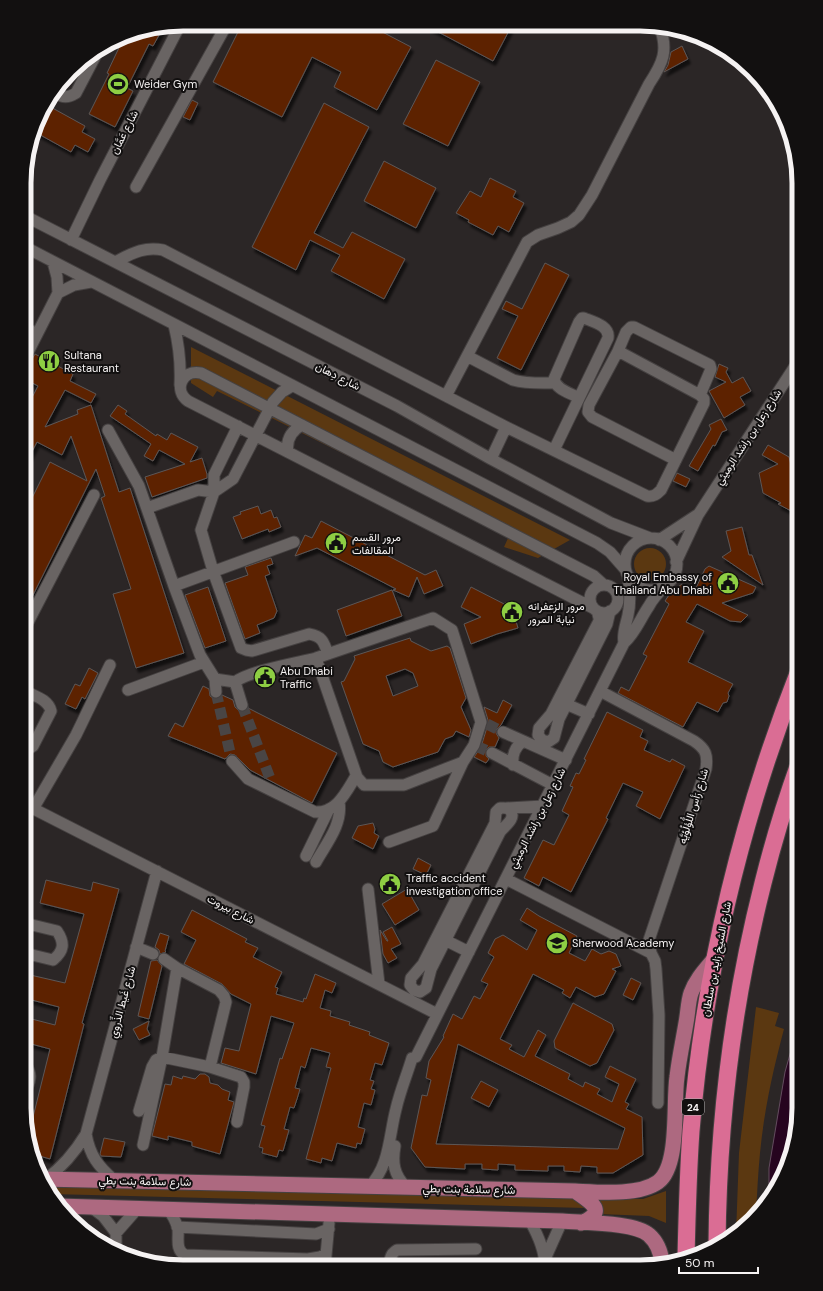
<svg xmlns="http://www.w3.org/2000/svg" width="823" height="1291" viewBox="0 0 823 1291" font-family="'DM Sans',Vazirmatn,sans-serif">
<defs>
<filter id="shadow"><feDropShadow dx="2.5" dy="4.5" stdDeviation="1" flood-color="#0009"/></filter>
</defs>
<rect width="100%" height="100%" fill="#2b2626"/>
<path fill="#5b3811" d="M191 347 570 540 538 558 504 547 509 536 217 391 213 397 191 383Z
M634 564a16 16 0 1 1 32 0a16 16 0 1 1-32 0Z
M756 1007 779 1013 775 1026 784 1029C773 1070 764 1111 760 1153 758 1174 757 1194 756 1215L736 1234 739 1153Z
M44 1183 579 1199 586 1208 51 1194Z
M666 1191V1223L649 1216 599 1214 602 1205 599 1199H643Z"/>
<path fill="#26041f" stroke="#644c5f" d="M799 1022V1118L790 1159 769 1200V1168L785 1072Z"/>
<path fill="#5d2103" stroke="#5c5756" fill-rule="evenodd" filter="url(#shadow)" d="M242 24 369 25 411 47 377 110 334 87 341 72 312 57 282 117 213 82Z
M425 25H512L493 61Z
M163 28 153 46 149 44 127 88 133 91 115 127 89 114 109 74 107 73 125 35Z
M682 46 688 59 664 72 668 65 671 52Z
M436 60 480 82 448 146 403 124Z
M192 100 198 103 190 120 183 117Z
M324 103 369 127 314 233 343 248 352 232 405 259 384 299 331 271 340 255 310 240 296 270 252 247Z
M47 105 85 126 82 132 95 139 88 152 75 145 71 152 35 132 39 119Z
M384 161 436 188 416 228 364 201Z
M490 178 516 191 513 197 524 203 509 232 498 226 493 235 468 222 469 220 456 213 470 191 481 197Z
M545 263 569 275 521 370 497 358 518 316 502 309 506 301 522 309Z
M35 354 73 374 70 381 96 394 91 403 65 390 45 427 78 414 77 410 91 405 119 492 130 488 184 653 136 668 113 594 131 589 101 498 105 496 96 469 25 611V512L50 462 87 481 71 436 62 455 37 442 25 465V411L38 386 25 379V368L27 365 31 361Z
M719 364 728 368 726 372 732 383 743 377 751 391 740 397 745 405 724 418 709 391 726 382 715 377Z
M118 405 127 411 125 414 156 436 157 434 167 440 171 433 198 447 190 462 202 458 207 474V478L152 497 145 477 185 464 159 450 153 461 144 456 151 444 110 416Z
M721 419 727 430 722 432 715 446 713 445 698 471 689 466 711 429 709 425Z
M768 445 789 457 799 496 793 512 778 504 781 503 763 493 759 473 778 464 762 455Z
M677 473 690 479 686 487 673 481Z
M258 506 261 514 271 510 274 518 277 517 281 527 269 532 268 529 242 539 233 517 241 514 240 512Z
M321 521 425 575 436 570 443 586 424 594 417 577 409 597 393 590 396 589 317 548 295 556 305 535 312 538Z
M742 527 749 555H752L763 585 722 557 731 551 726 531Z
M271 558 273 564 267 566 270 574 265 576 277 611 274 618 257 625 260 633 245 639 225 583 248 575 245 567Z
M709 566 756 587 753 593 722 603 748 615 741 622 730 621 697 604 686 622 704 631 688 662 733 684 728 693 729 696 727 702 723 703 718 712 697 702 683 727 618 693 621 687 629 691 647 656 643 654 669 604 665 601 671 592 682 584 694 592 705 569Z
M208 587 226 641 205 648 185 595Z
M471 587 512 608 518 628 497 634 471 644 464 624 481 617 461 607Z
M392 590 402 616 346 636 337 610Z
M410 638 411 641 431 651 447 646 450 648 466 698 461 707 471 730 469 737 456 731 453 736 445 739 438 752 393 767 383 762 379 751 363 744 341 682 344 681 355 659 354 656ZM405 669 413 673 418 686 393 696 386 676Z
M89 668 98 673 85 699 82 697 76 709 65 704 75 684 80 686Z
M203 686 209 689 210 696 213 698 217 699 222 695 233 700 235 707 240 712H244L248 708 337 753 312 803 250 770 235 755 230 754 225 759 168 736 175 723 183 727Z
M503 700 512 705 501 725 496 730V733L499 738 495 747H489L486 750V756L489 759 486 763 474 757 481 747 488 724V720L484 707 497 713Z
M607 712 643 730 640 737 648 741 644 750 670 762 672 759 685 766 660 819 636 806 643 792 623 783 606 818 608 819 571 892 543 877 539 886 524 878 543 840 554 845 569 815 562 811 573 787 570 786 576 773 579 774 586 760 584 759Z
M373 823 375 829 374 833 379 836 373 849 352 838 358 826Z
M418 858 431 865 426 875 413 869Z
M46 880 91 891 93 882 119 889 82 1023 84 1024 50 1159 33 1154 29 1133 50 1049 24 1042V1017L55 1025 59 1007 24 998V980L26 974 65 983 84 914 40 903Z
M407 889 419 910 395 925 382 904Z
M527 908 539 916 577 936 569 953 585 961 592 949 601 954 609 951 616 954 621 966 612 969 616 971 604 994 595 997 576 987 570 998 562 993 564 990 533 974 500 1039 512 1045 509 1049 524 1057 538 1030 546 1035 535 1056 570 1074 568 1079 583 1087 585 1082 600 1089 597 1094 612 1102 619 1084 605 1077 610 1066 636 1079 625 1102 629 1104 626 1109 642 1117 643 1155 613 1173H597V1167L581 1166 580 1172 564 1171V1166H548V1171L515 1170V1165L498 1164V1170L482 1169V1164H465V1169L425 1167 411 1148 422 1095 427 1096 431 1080 426 1078 429 1061 444 1037 443 1036 453 1014 462 1019 474 996 480 999 488 984 481 981 494 957 488 953 495 939 503 935 527 950 537 930 520 920ZM458 1044 625 1128 618 1149 436 1144Z
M192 910 247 939 245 942 258 948 253 957 282 972 275 987 278 988 276 994 303 1002 304 998 306 999 315 974 336 983 332 993 325 990 320 1008 331 1011 330 1016 350 1022 349 1025 370 1032 369 1035 389 1043 382 1065 375 1063 370 1080 374 1081 371 1089 375 1090 371 1105 364 1103 358 1127 365 1129 361 1144 357 1143 356 1148 337 1143 332 1161 322 1158 321 1163 306 1159 331 1068 326 1067 330 1053 311 1048 305 1068 301 1066 295 1088 300 1089 297 1099 294 1108 290 1107 284 1129 289 1130 283 1151 279 1150 277 1157 262 1153 263 1148 259 1147 265 1126 261 1125 280 1058 282 1059 294 1023 271 1016 256 1074 221 1063 225 1048 239 1051 251 1004 231 994 222 984 184 964 196 940 181 932Z
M392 927 401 944 391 949 397 958 388 963 383 954 380 930 387 941H388L383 932Z
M160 933 169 936 165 951 166 952 160 954 159 950 155 947Z
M157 960 162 966 149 1019 138 1016 151 961Z
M631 978 641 983 633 1000 623 995Z
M573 1003 612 1024 614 1030 597 1063 590 1066 555 1048 554 1041Z
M149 1021 147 1029 150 1035 139 1040 133 1029Z
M200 1074H205L209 1077 210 1083 218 1085 222 1089 230 1092 228 1100 234 1102 220 1154 192 1146V1142L168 1136V1140L152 1136 165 1084 171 1085 173 1076 182 1079 183 1076 195 1079Z
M481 1081 498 1090 489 1107 471 1098Z
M104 1138 125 1142 121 1157 101 1156 100 1154Z"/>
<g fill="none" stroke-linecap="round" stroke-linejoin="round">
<path stroke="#494545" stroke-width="11" stroke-dasharray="11 5.5" stroke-linecap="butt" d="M216 692 232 761
M242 705 271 781
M487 724 503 732
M476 746 492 753"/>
<g stroke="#454141" stroke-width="13">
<path id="minor" d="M55 93C63 98 68 98 76 93L98 51
M136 187 227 24
M25 216 397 406 491 459 611 523 650 538
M71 240 100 180 180 25
M25 247 597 543 610 552 625 569
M115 262C131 254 144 246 163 250L506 427 647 496C654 497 657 494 661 490L704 403V399L700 395 618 351
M58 293 74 285 91 282
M174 325C179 345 181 364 180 385
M25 328 37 334
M467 356 513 380C527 384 540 383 555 383
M25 358 58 293 57 277 53 262
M446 396 527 242 538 235 558 228 571 222 579 215 592 195 649 84C663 63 669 50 659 25
M238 426 214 475V492L233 479 273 402 282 392 292 386
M108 430 139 486 174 586 200 655 215 679 235 682C249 671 296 663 316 658L357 777 364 785H404L463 762 474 745 481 722 452 630 433 618 316 658
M554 450 608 338C610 326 594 322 584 318H582L579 322 554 379C556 390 571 393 579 398
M288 452C286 440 291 431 302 425
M491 459 506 427
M676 460 592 417 588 412 589 405 618 351 626 332 631 327H634L710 365 711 369 700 395
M147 508 198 490 214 492 201 530 213 571 241 648 246 650 252 651 309 634C322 636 324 642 328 654
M625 564a26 26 0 1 1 52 0a26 26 0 1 1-52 0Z
M659 540 697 515
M676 562 698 515 799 360
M590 599a14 14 0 1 1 28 0a14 14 0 1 1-28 0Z
M174 586 294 542
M593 608 188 401C173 390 182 369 201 373L594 576 604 585
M597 611 599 618V621L551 714 539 728 538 735 542 740 548 742 554 738 559 719 607 624 610 611
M25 628 94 495
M624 643C622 633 626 625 628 615 631 602 630 590 628 577
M215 679 216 692
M235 682 242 705
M128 690 204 662
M600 691 694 741C706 749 708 755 706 769L649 940 651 953 655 961 656 969 659 1015 658 1103
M566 704 589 714
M503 732 566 760
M25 751 33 746 51 711C48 699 34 696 25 691
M492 753 553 785
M232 761 248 779 315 812C337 813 346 792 356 776
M513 765C512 754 515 747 523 741
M24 804 437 1014
M500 808C504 808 507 807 510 810 517 819 504 826 500 832L431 969 426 988 420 992 414 990 410 985 411 978 423 964 493 827 495 823 496 812Z
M507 808 543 806
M33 809 76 735 110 665
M389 842 433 826 463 762
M306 856 329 809
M316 862C326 844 343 824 339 802
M506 879 651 953
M368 889 379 984
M445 940 469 952
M136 947 153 954
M24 953 53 960C64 951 65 943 57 931L24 923
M164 959 177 968 219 990 224 996 226 1002 210 1067
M24 1089 27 1088C31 1078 31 1074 26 1065H24
M139 1111 152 1067 156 1060 162 1057 210 1067 241 1077 244 1082V1087L237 1122
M86 1134C90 1156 98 1166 114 1180
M143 1145 162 1057 177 968
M395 1146C392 1163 394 1175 406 1187
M46 1179C64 1166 75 1152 86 1134L157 871
M369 1187C390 1166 389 1135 396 1109 400 1091 407 1075 412 1058L416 1057 624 643C636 632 640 619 649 606 653 598 659 592 665 586
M91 1207 103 1216 116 1233
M168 1210C173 1215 176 1222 178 1229 179 1238 175 1250 185 1255L308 1259 320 1257 326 1254
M530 1221C538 1235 545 1250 545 1267
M177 1227 316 1234 329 1229
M116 1251V1233L138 1208
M545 1259 562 1221
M325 1266 329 1223
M390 1266C390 1259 390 1254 397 1250L476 1249"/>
</g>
<g stroke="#454141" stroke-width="17">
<path id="major" d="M42 1179 575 1191C597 1192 639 1196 658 1182 680 1166 673 1103 677 1077 679 1059 683 1041 686 1023 688 1013 688 1002 691 993 696 979 706 969 715 958
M575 1191C590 1202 609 1211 581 1223
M58 1206 562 1221C582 1223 635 1222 649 1235 657 1242 661 1253 662 1263"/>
</g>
<g stroke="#454141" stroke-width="19">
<path id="highway" d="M717 1245C718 1123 733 1001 763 883 773 843 785 803 799 764
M686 1258C687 1215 688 1173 691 1131 704 973 741 819 799 671"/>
</g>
<use href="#minor" stroke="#696463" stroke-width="11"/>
<use href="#major" stroke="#ad6980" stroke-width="15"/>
<use href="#highway" stroke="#da6d94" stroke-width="17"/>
</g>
<defs>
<g id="stadium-disc" transform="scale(1.15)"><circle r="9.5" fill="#8ece43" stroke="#121010"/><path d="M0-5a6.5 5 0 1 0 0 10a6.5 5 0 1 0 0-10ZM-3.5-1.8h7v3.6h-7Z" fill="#111"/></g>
<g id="restaurant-disc" transform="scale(1.15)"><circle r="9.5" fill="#8ece43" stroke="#121010"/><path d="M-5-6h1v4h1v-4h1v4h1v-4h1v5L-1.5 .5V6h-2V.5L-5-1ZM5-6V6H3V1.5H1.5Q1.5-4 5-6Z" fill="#111"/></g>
<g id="civic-disc" transform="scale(1.15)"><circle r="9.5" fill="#8ece43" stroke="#121010"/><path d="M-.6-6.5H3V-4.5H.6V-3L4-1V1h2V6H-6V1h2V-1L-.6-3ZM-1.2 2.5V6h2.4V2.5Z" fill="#111"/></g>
<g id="school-disc" transform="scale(1.15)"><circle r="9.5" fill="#8ece43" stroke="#121010"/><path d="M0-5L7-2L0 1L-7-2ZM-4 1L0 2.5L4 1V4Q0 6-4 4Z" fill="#111"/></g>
</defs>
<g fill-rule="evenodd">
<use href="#stadium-disc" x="118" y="84"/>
<use href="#restaurant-disc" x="49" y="361"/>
<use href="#civic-disc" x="336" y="543"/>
<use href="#civic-disc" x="728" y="583"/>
<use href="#civic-disc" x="512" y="612"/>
<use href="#civic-disc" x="265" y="677"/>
<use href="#civic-disc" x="390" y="884"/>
<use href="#school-disc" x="557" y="943"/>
</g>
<g text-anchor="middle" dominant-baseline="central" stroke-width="4" stroke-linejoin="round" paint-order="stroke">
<rect fill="#121010" stroke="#b2afaf" stroke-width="1" x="682" y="1099" width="22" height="16" rx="3"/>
<g font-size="10" font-weight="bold" fill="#f6f3f3">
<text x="693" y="1107">24</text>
</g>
<g font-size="11" fill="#f6f3f3" stroke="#121010" text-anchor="start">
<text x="134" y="84">Weider Gym</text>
<text x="64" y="355">Sultana<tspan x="64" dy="13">Restaurant</tspan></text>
<text x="352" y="537">مرور القسم<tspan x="352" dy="13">المقالفات</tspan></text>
<text x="712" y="577" text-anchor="end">Royal Embassy of<tspan x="712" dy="13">Thailand Abu Dhabi</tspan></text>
<text x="528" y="606">مرور الزعفرانه<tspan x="528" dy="13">نيابة المرور</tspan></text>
<text x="280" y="671">Abu Dhabi<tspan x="280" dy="13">Traffic</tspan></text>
<text x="406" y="878">Traffic accident<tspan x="406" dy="13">investigation office</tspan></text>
<text x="572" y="943">Sherwood Academy</text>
</g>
<g font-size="11" fill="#f6f3f3" stroke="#121010">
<text transform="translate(124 132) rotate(-63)">شارع عَمَّان</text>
<text transform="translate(338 376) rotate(27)">شارع دِهان</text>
<text transform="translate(748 437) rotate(-57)">شارع زعل بن راشد الرميثي</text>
<text transform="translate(693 806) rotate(-73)">شارع رَأس اللُّؤلُؤيَّه</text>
<text transform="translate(537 818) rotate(-63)">شارع زعل بن راشد الرميثي</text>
<text transform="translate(231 909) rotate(27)">شارع بيروت</text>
<text transform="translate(716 959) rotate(-79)">شارع الشيخ زايد بن سلطان</text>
<text transform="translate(122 1002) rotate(-75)">شارع غَيط الذِّروي</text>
<text transform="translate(145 1181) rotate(1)">شارع سلامة بنت بطي</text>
<text transform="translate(469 1189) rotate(1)">شارع سلامة بنت بطي</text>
</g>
</g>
<path d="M0 0H823V1291H0ZM183 31H640A152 152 0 0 1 792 183V1108A152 152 0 0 1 640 1260H183A152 152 0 0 1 31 1108V183A152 152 0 0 1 183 31Z" fill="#121010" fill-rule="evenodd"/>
<path fill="none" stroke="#f6f3f3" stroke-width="5" d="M183 31H640A152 152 0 0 1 792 183V1108A152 152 0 0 1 640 1260H183A152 152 0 0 1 31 1108V183A152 152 0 0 1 183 31Z"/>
<path d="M679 1267v6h79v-6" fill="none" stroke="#f6f3f3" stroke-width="2"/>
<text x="685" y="1267" font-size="12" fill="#f6f3f3" stroke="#121010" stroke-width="3" paint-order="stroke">50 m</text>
</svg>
